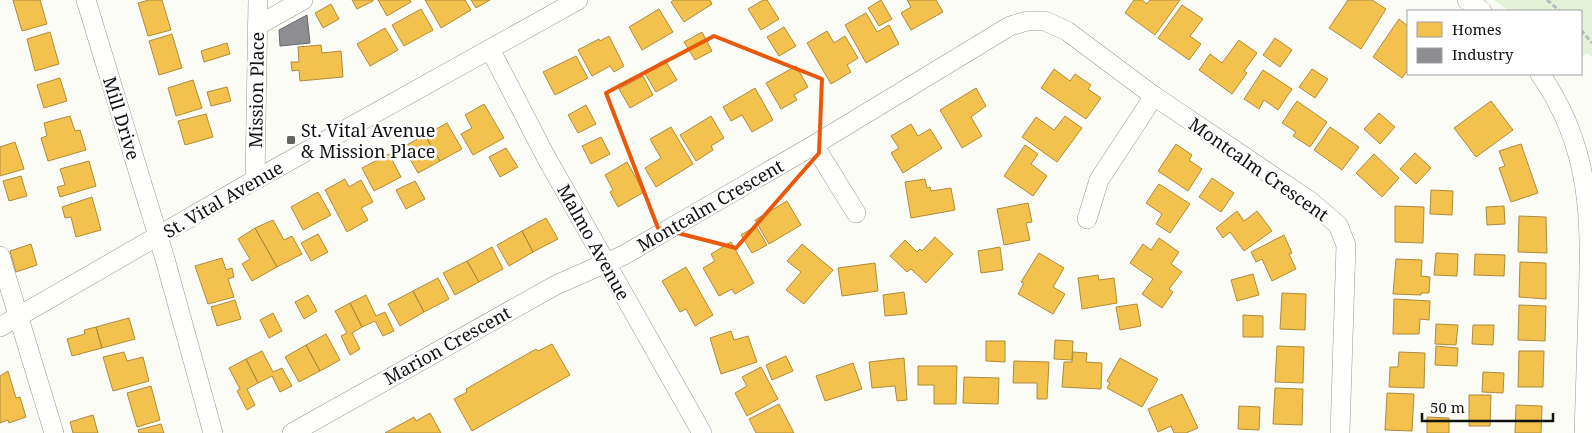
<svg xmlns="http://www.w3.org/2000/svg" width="1592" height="433" viewBox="0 0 1592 433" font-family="'Noto Serif',serif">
<rect width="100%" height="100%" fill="#fcfcf7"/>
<path fill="#e4f2d8" d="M1494 0H1590L1592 1V57L1587 53 1581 58V11H1509Z"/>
<path fill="#f2c14e" stroke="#ae8c3c" d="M13 0H40L47 24 22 31Z
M149 0H162L171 30 148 36 138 3Z
M352 0H373V1L357 9Z
M378 0H410L411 2 387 16Z
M425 0H465L471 10 441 28Z
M471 0H490L476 8Z
M674 0H710L712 4 684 22 671 2Z
M763 0H767L779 19 761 30 748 9Z
M881 0 892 19 879 26 868 8Z
M907 0H936L943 12 911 30 901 13 911 7Z
M1134 0H1142L1147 4 1150 0H1180L1155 35 1125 13Z
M1348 0H1372L1386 9 1361 49 1329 28Z
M331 4 339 19 323 28 315 13Z
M1182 5 1203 19 1190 36 1201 44 1189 60 1158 38Z
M421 9 433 30 404 46 392 25Z
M659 9 673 32 642 50 629 27Z
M866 13 877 32 889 25 899 44 866 63 845 25Z
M1399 19 1408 26V70L1402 78 1373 57Z
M784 27 796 46 779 56 767 37Z
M385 28 398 50 370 66 357 44Z
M827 31 834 43 845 36 858 58 847 65 851 72 831 84 807 43Z
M50 32 59 64 35 71 27 39Z
M702 32 712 51 695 60 684 42Z
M172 34 182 68 159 75 149 41Z
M609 36 624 66 614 72 610 66 592 76 578 50 599 39 600 41Z
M1275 38 1292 50 1280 67 1263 55Z
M1239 40 1257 53 1244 71 1247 73 1232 94 1199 70 1210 54 1222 63Z
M227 43 230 54 204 62 201 51Z
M321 45 322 53 341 51 343 77 300 81 299 70 292 71 291 62H299L298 47Z
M576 56 588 78 555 95 543 72Z
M665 60 677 80 656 92 644 72Z
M796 66 808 87 794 95 797 100 781 109 766 83Z
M1054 69 1070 81 1075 74 1091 85 1088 89 1101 98 1086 119 1041 88Z
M1312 69 1328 79 1315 98 1299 87Z
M1263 70 1292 89 1278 110 1264 100 1259 109 1244 99Z
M643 76 653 95 630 108 619 89Z
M60 78 67 101 44 108 37 85Z
M193 80 202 108 176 116 168 88Z
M227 87 231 101 211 106 207 92Z
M755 88 773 120 752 132 742 115 731 121 723 107Z
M976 88 986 106 971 117 982 136 962 148 940 110Z
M1297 101 1327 122 1310 147 1293 136 1296 132 1282 123Z
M1491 101 1513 130 1476 157 1454 128Z
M484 104 504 138 473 155 461 134 472 128 465 115Z
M586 105 596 124 578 133 568 115Z
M1379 113 1395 127 1380 144 1364 129Z
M206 114 213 137 185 145 178 121Z
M70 116 75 131 80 130 86 150 48 161 41 138 47 136 44 123Z
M711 116 724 138 711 146 713 150 696 161 680 135Z
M1065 116 1082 128 1057 162 1022 137 1036 117 1054 130Z
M447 123 462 149 440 161 425 135Z
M911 124 918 136 930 129 942 148 903 173 891 153 899 148 891 136Z
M671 127 693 164 656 187 645 168 661 158 650 139Z
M1330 127 1359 147 1342 170 1314 150Z
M425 135 440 161 418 173 403 147Z
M601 137 610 154 591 164 582 146Z
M15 142 24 169 0 176V147Z
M1176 144 1192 155 1189 160 1202 169 1188 191 1158 171Z
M1521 144 1538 193 1511 202 1499 168 1505 166 1499 151Z
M1025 145 1038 154 1031 164 1047 176 1033 196 1004 176Z
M506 148 518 167 500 177 489 157Z
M1415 153 1431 168 1416 184 1400 169Z
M389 154 401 177 374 191 362 168Z
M1374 154 1399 178 1382 197 1356 173Z
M89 161 96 186 60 197 57 187 65 185 60 169Z
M627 162 644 192 618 207 610 192 613 190 605 175Z
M21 176 27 196 9 201 3 181Z
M1212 178 1234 193 1221 212 1199 197Z
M345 179 349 187 361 180 373 202 361 208 368 220 347 232 325 190Z
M925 179 927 188 930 187 931 191 951 188 955 210 911 218 905 182Z
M415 181 425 199 406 209 396 190Z
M1159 184 1190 204 1170 233 1156 224 1162 214 1146 203Z
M1431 190 1453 191 1452 215 1430 214Z
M318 192 331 215 303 230 291 207Z
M92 197 101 230 76 237 71 217 65 218 62 207Z
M787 201 801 225 769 244 755 220Z
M1028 203 1032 222 1026 223 1030 240 1004 245 997 209Z
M1395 206 1424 207 1423 243 1395 242Z
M1504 206 1505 224 1487 225 1486 207Z
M1237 211 1244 221 1257 211 1272 231 1244 251 1230 232 1223 238 1216 228Z
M1519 216 1546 217 1547 253 1518 252Z
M546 218 558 239 533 252 522 231Z
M273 220 284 240 292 236 302 254 277 267 255 228Z
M756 226 767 245 752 253 741 235Z
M255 228 277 267 252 281 242 264 250 259 238 239Z
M522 231 533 252 509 266 497 245Z
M318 234 328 252 311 261 301 243Z
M1284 235 1292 253 1289 254 1296 269 1272 281 1262 259 1256 262 1251 252Z
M935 237 953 254 926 283 911 269 907 272 890 256 905 240 917 252 920 249 922 251Z
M1159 238 1179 252 1171 264 1182 272 1169 289 1173 292 1162 308 1142 294 1153 279 1130 263 1143 244 1151 250Z
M731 242 754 283 735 294 732 289 719 296 703 268 715 261 711 254Z
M31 244 37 265 16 272 10 251Z
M802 244 833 270 804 304 786 290 801 272 787 261Z
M492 247 503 269 479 282 467 261Z
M1000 247 1003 270 981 273 978 251Z
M1039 253 1064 268 1053 287 1065 294 1053 314 1018 294 1024 283 1021 282Z
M1436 253 1458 254 1457 276 1434 275Z
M1475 254 1505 255 1504 276 1474 275Z
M222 258 226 270 232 268 234 277 228 279 234 297 208 304 195 266Z
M1396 259 1422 260 1421 276 1430 277 1429 293H1421V295L1393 294Z
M467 261 479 282 455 295 443 273Z
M1520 262 1546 263V299L1519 297Z
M875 263 878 291 842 296 838 268Z
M686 267 713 315 695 326 686 309 680 312 662 281Z
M1253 274 1259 295 1237 301 1231 280Z
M1098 275 1099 280 1114 278 1117 303 1082 309 1078 278Z
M438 278 449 299 424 312 413 291Z
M413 291 424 312 400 326 388 304Z
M904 292 907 314 885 316 883 295Z
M1282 293 1306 294 1305 330 1280 329Z
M308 295 317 311 304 319 295 302Z
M366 295 376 316 385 312 394 331 383 336 375 321 362 327 350 303Z
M1394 299 1430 301 1429 320 1420 319 1419 334H1393Z
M235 300 241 319 217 326 211 307Z
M350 303 362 327 352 333 360 349 350 355 341 336 347 333 335 311Z
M1137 304 1141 326 1120 330 1116 307Z
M1519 305 1546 306 1545 341 1518 340Z
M273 313 282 331 269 338 260 320Z
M1243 315 1263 316V337H1243Z
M129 318 135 339 102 348 96 327Z
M1436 324 1458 325 1456 345 1435 344Z
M1473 325H1494L1493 345 1472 344Z
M96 327 102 348 72 356 67 339 85 334 84 330Z
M731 331 734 340 748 336 757 362 721 374 710 338Z
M326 334 340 360 320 371 306 345Z
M1055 340 1073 341 1072 360 1054 359Z
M986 341H1005V362L986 361Z
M552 344 570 375 472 431 454 399 467 392 466 389 536 349 538 351Z
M306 345 320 371 299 382 285 357Z
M1277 346 1304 347 1303 383 1275 382Z
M1436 346 1458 348 1457 366 1435 365Z
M262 351 273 372 282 368 292 386 280 392 272 376 258 383 246 359Z
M1519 351H1544L1543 387H1518Z
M124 352 127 361 143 357 149 381 113 391 103 357Z
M1073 352 1087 353 1086 362 1102 363 1101 389 1062 387 1064 362H1072Z
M1399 352 1425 353 1424 388 1389 387 1390 367H1398Z
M786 356 793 371 772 380 766 365Z
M904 358 907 400 897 401 895 386 872 388 869 362Z
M1120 358 1158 379 1142 407 1107 388 1110 383 1107 381Z
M246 359 258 383 247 389 255 405 247 410 237 391 240 389 229 368Z
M1014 361 1049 362 1047 399H1037V383H1013Z
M853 363 862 389 825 401 816 376Z
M918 366H957L956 404H934V385H918Z
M761 367 778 399 747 416 735 393 747 386 742 377Z
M8 371 16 398 20 397 26 417 9 423 8 420 0 423V376Z
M1483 372 1504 373 1503 393 1482 392Z
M964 377 999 378 998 404 963 403Z
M151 386 160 420 137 427 127 393Z
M1275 388 1303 389 1302 425 1273 424Z
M1387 393 1414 394 1412 431 1385 430Z
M1182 394 1198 428 1186 433H1174L1171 426 1158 432 1148 409Z
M1469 395H1491L1490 426H1469Z
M779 404 794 433H756L749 419Z
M1516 405 1542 406 1541 433H1515Z
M1239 406 1260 407 1259 430 1238 429Z
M430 413 441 433H385L414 417 416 421Z
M93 415 98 433H73L70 422Z
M1427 417 1449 418V433H1427Z
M161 424 164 433H139L138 430Z"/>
<path fill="#8d8d92" stroke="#68686b" d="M307 15 310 43 280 46 279 30Z"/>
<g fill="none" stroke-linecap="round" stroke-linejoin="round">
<g stroke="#979795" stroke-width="20">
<path id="minor" d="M86 0 165 259 213 433
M1467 0 1482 11
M257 26 303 0
M490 49 546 157 702 433
M1540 74C1592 148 1591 221 1588 307 1587 349 1585 391 1584 433
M814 145 856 213
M255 180 258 0
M1087 219 1099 180 1154 96
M0 256 54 433
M0 327 255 180 578 0
M292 433 556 285 624 255 814 145 1010 26 1027 21H1045L1067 31 1154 96 1310 201 1338 225 1346 245 1340 433"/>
</g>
<path stroke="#b9b9b8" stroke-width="3" stroke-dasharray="5 2.5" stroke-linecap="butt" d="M1547 0 1560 11
M1581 30 1592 43"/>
<use href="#minor" stroke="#fffffe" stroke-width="19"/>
</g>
<path fill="none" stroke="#e8590c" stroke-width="4" stroke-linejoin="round" d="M714 36 822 79 819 153 736 248 658 228 606 93Z"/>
<rect fill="#636362" stroke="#fff" stroke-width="2" x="286" y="135" width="10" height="10" rx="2.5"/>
<g text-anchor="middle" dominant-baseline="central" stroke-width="5" stroke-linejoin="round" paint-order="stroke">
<g font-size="18" fill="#111" stroke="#fff">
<text transform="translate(256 90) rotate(-89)">Mission Place</text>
<text transform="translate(122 118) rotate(73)">Mill Drive</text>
<text transform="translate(1259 169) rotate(35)">Montcalm Crescent</text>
<text transform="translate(223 199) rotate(-30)">St. Vital Avenue</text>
<text transform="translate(710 205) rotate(-30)">Montcalm Crescent</text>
<text transform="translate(594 242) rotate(61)">Malmo Avenue</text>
<text transform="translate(447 345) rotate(-29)">Marion Crescent</text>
</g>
<g font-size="18" fill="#111" stroke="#fff" text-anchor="start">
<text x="301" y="130">St. Vital Avenue<tspan x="301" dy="21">&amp; Mission Place</tspan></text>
</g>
</g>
<rect x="1407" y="10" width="175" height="65" fill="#ffffff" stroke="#a0a0a0"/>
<rect x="1417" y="22" width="25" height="15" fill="#f2c14e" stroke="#a0a0a0"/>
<text x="1452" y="35" font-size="15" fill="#111111">Homes</text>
<rect x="1417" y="48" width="25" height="15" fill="#8d8d92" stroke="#a0a0a0"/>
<text x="1452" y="60" font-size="15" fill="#111111">Industry</text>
<path d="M1422 413v8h131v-8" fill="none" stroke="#111111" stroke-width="2.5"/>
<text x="1430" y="413" font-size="15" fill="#111111" stroke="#ffffff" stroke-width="4" paint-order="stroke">50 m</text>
</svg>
